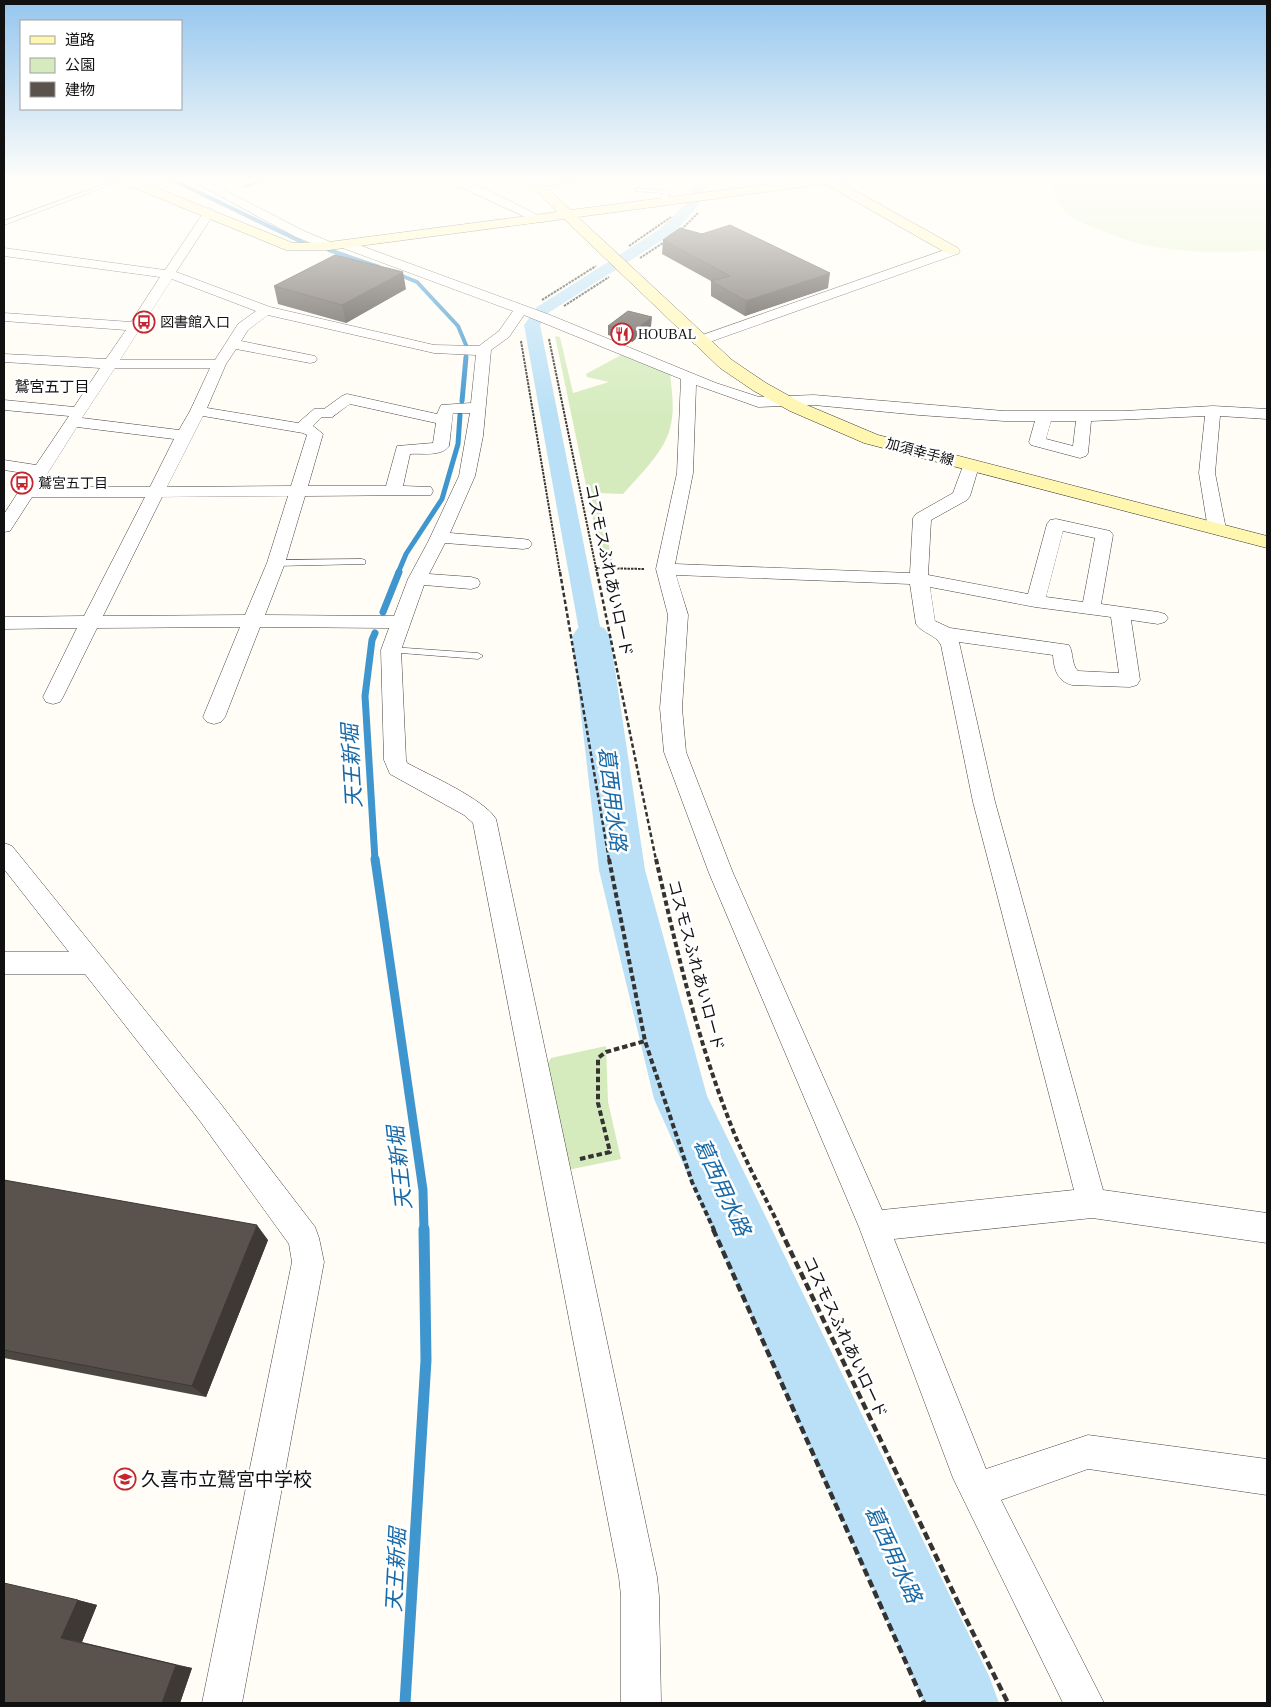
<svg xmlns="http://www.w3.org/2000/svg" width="1271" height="1707" viewBox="0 0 1271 1707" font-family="'Times New Roman','Noto Sans JP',serif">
<rect width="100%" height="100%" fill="#fffdf5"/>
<path fill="#d5ebbd" d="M555 336 560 337 573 393 609 382 587 377 586 374 621 355 670 374C672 392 675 411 670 428 665 451 638 477 623 494L597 493 614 567H603Z
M606 1046 608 1102 621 1159 568 1170 546 1066 551 1058Z"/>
<path fill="#e6f2cf" d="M1060 178H1252L1267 189V250C1225 253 1180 254 1138 243 1127 241 1117 236 1106 232 1081 223 1056 215 1053 185Z"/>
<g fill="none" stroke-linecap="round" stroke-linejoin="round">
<path stroke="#3f96cf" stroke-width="4" d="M169 178 306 244
M329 250 379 267
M395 273 417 282 458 326 466 345"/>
<path stroke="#3f96cf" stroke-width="5" d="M462 401 466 357
M398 573 406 554 442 499 458 444 460 415"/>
<path stroke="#3f96cf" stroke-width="7" d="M383 612 399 572
M375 633 372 640 365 696 375 860"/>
<path stroke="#3f96cf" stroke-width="9" d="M375 859 423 1190 424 1230"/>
<path stroke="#3f96cf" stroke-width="11" d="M405 1703 426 1360 424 1229"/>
<path fill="#b9e0f7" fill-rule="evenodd" d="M695 178H707C705 202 687 220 670 235L548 313 540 325 602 636 599 641 591 643 583 641 580 636 524 325 537 307 660 229 684 206 691 194Z"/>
<path fill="#b9e0f7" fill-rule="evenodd" d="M591 624 604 628 610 636 645 870 707 1096 989 1676 999 1703H924L654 1099 599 870 572 636 578 628Z"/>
<g stroke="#444" stroke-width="1">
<path id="lane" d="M121 178H128L4 225V221Z
M587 178H595L542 191 539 189Z
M774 178H779L771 188H767Z
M637 188 666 190 669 192 666 202 663 204 660 202 663 193 635 191Z
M362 559 365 560V564L276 566 272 563 276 560Z
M391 647 478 653 483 656 478 659 388 652V648Z"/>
</g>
<g stroke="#444" stroke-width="1">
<path id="street" d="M187 178H201L304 231 333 243 335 246 329 250 296 237Z
M441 178H456L492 192 546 219 544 222H536Z
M209 208 215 212 176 272 270 307 434 345 479 346 499 331 513 311 340 247 338 244 340 241H348L550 315 716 383 759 397 814 395 1004 411H1124L1213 406 1267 409V419L1220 416 1215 473 1226 529 1223 533 1217 534 1211 533 1208 529 1199 473 1205 416 1091 421 1088 453 1086 456 1080 458 1031 445 1029 442 1035 421H1004L919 415 814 405 758 407 696 385 693 473 675 564 910 573 913 518 916 514 953 493 963 466 965 462H977L979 466 970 496 967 500 931 520 928 575 1028 594 1047 524 1050 520 1056 519 1110 531 1113 535 1101 604 1158 612 1165 614 1168 618 1165 622 1158 624 1131 620 1140 680 1137 685 1130 687 1072 685C1057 681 1054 669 1053 655L959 642 995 802 1103 1190 1267 1213V1243L1092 1218 894 1239 986 1469 1088 1435 1267 1459V1495L1088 1469 1001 1500 1104 1703H1063L953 1478 859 1227 709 873 664 752 660 708 668 615 656 569 677 473 681 379 524 315 509 337 491 350 483 436 475 476 450 533 523 539 529 540 532 544 529 548 523 549 445 543 429 574 471 577 478 579 480 583 478 587 471 589 424 585 401 650 406 760 407 763C429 775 484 799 496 819L657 1577 659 1596 661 1703H621V1596L619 1577 473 823 464 815 390 774 384 760 381 650 389 628 260 627 225 717 221 722 214 724 207 722 203 717 240 627 97 628 63 697 60 702 53 704 46 702 43 697 77 628 4 629V617L84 616 145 497H32L10 531 4 532V514L30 474 4 470V460L36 465 69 416 4 410V400L74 407 100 368 4 362V354L106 359 126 330 4 321V313L131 322 160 277 4 256V248L165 270 205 210ZM172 279 256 311 238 324 215 360H120ZM268 315 434 353 476 355 471 403 441 405 437 414 347 394 342 396 324 409H314L298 423 207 408 226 364 236 349 310 363 315 362 317 359 315 356 310 355 241 341 248 330ZM115 368H210L190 411 179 430 82 418ZM350 404 436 423 433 443 397 446 386 486H308L323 434 313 426 322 417H332ZM453 413H470L459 476 428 542 408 579 394 616 265 615 285 563 305 496 431 495 433 491 431 487 403 486 410 454C422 453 442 457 449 446ZM203 416 303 433 307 435 291 486 167 487ZM1051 421H1076L1073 446 1046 439ZM77 427 174 439 150 487H39ZM288 496 267 563 245 615 103 616 162 497ZM1063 531 1095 538 1083 602 1046 597ZM676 575 910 584 916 624C923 634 935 634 941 645L973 802 1074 1190 882 1210 733 873 686 752 682 708 688 615ZM930 587 1035 607 1111 617 1119 673 1078 671C1071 664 1074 654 1069 645L950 628 935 621Z
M953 247 957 248 959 251 957 254 704 344H694L692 341 694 338Z
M4 843 12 846 220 1103 315 1227 319 1238 324 1262 242 1703H202L292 1262 289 1244 200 1121 85 974H4V952H69L4 869Z"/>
</g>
<g stroke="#333" stroke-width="1">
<path id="secondary" d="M116 178H132L293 243 329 242 557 212 523 178H536L571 210 816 178H848L847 181 840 182 958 248 960 251 958 254H948L825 184 578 217 732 360 766 383 802 403 878 435 1267 536V548L864 443 790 411 754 391 720 368 564 219 329 250H286L117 181Z"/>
</g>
<path stroke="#333" stroke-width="2" stroke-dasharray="2.5 1" stroke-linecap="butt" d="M244 187 270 178
M679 232 698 213
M629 246 671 217
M640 258 666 241
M542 300 596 266
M564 306 609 277
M549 339 597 573
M521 341 560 573
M596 568 644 569"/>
<path stroke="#333" stroke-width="2.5" stroke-dasharray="4.5 2.5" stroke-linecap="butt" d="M560 572 609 860
M597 572 656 860"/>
<path stroke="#333" stroke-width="4" stroke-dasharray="5.5 3" stroke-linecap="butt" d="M609 859 645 1041 692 1182 714 1230
M656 859C676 947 696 1035 729 1120 743 1158 764 1194 781 1230
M580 1159 610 1152 598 1103V1058L606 1052 645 1041"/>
<path stroke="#333" stroke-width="4.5" stroke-dasharray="8 4" stroke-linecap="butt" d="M713 1229 924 1703
M780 1229 966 1619 1008 1703"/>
<use href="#lane" fill="#fff" fill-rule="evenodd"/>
<use href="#street" fill="#fff" fill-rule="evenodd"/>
<use href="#secondary" fill="#fff6b0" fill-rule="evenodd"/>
</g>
<path fill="#4d4742" d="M663 240 828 288 745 316 711 296V281L662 254Z
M274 286 406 289 346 323 278 304Z
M608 326H651L632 342 608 335Z
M4 1180 268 1240 206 1397 4 1358Z
M78 1600 97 1605 82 1642 192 1668 180 1703H4Z"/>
<path fill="#3f3936" d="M403 272 406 289 346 323 342 305Z
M830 273 828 288 745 316 746 301Z
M652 317 651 326 632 342V332Z
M257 1225 268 1240 206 1397 192 1386Z
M78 1600 97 1605 82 1642 61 1638Z
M176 1665 192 1668 180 1703H162Z"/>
<path fill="#5a524d" stroke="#3f3936" d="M730 225 830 273 746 301 711 281 730 276 663 240 680 228 702 234Z
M335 255 403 272 342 305 274 286Z
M628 311 652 317 632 332 608 326Z
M4 1180 257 1225 192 1386 4 1350Z
M4 1583 78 1600 61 1638 176 1665 162 1703H4Z"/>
<linearGradient id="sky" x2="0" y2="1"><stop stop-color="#95c6ee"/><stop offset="0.43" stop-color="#fffefa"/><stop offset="1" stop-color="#fffefa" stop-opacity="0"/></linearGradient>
<rect width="1271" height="417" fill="url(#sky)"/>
<defs>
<g id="bus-ring" transform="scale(1.125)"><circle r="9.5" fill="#fff" stroke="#c4262e" stroke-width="1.5"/><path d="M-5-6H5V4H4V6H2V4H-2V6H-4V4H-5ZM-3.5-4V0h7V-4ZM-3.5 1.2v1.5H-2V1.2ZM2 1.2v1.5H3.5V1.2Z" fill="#c4262e"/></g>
<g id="restaurant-ring" transform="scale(1.125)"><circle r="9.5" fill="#fff" stroke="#c4262e" stroke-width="1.5"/><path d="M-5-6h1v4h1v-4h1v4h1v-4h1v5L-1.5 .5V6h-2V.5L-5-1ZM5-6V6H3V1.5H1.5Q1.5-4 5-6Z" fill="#c4262e"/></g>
<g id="school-ring" transform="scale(1.125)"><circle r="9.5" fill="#fff" stroke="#c4262e" stroke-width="1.5"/><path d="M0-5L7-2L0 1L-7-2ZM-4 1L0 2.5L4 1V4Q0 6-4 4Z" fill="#c4262e"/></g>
</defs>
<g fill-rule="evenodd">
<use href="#bus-ring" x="144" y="322"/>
<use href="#restaurant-ring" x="622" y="334"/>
<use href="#bus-ring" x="22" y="483"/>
<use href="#school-ring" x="125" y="1479"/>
</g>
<g text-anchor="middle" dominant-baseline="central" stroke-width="5" stroke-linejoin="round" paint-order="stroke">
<g font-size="14" fill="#111" stroke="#fff" text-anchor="start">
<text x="160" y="322">図書館入口</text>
<text x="638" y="334">HOUBAL</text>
<text x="38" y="483">鷲宮五丁目</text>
</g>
<g font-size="14" fill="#111" stroke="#fff">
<text transform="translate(920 452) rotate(15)">加須幸手線</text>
</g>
<g font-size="15" fill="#111" stroke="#fff">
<text x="52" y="387">鷲宮五丁目</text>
</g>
<g font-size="16" fill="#111" stroke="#fff">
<text transform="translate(609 570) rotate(78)">コスモスふれあいロード</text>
<text transform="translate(696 965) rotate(75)">コスモスふれあいロード</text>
<text transform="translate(845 1337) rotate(65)">コスモスふれあいロード</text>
</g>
<g font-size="19" fill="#111" stroke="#fff" text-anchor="start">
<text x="141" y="1479">久喜市立鷲宮中学校</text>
</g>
<g font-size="21" font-style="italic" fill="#1768a6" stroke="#fff">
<text transform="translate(352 766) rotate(-93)">天王新堀</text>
<text transform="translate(612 799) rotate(83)">葛西用水路</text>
<text transform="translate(400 1168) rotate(-96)">天王新堀</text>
<text transform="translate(722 1187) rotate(65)">葛西用水路</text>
<text transform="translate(893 1554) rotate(65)">葛西用水路</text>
<text transform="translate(396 1570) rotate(-87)">天王新堀</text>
</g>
</g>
<rect width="1271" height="1707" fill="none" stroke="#111111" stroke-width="10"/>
<rect x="20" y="20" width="162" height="90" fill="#ffffff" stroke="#a0a0a0"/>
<rect x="30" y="36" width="25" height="8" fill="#fff6b0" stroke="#a0a0a0"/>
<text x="65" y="45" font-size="15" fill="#111111">道路</text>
<rect x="30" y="58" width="25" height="15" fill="#d5ebbd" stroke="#a0a0a0"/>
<text x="65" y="70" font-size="15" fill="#111111">公園</text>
<rect x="30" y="82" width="25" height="15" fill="#5a524d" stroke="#a0a0a0"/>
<text x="65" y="95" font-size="15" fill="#111111">建物</text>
</svg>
